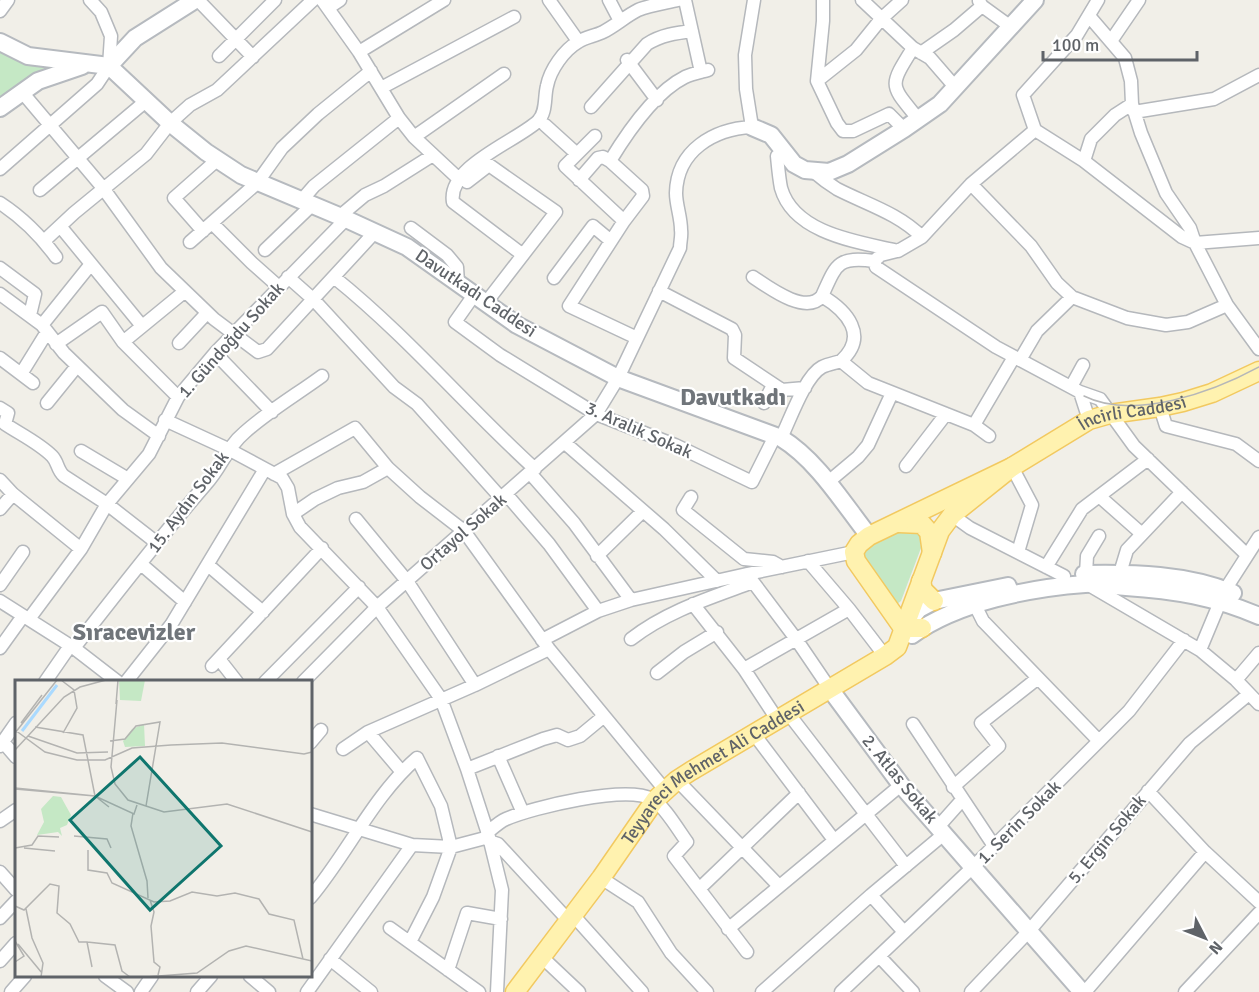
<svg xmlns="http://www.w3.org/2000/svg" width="1259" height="992" viewBox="0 0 1259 992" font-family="Signika,sans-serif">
<rect width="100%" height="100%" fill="#f1efe8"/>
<path fill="#c5e8c5" d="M0 48 58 68 23 81 0 99Z
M919 528 921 548 901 601 893 607 861 554 878 533Z"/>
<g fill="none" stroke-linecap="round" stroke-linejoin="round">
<g stroke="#b5b8bc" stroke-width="15">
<path id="street" d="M198 0 253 57
M322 0 359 52 399 118 414 137 460 180
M549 0 578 41
M609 0 620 21
M685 0 701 72
M823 0V21L817 81 837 123 843 131H853L889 114 904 129
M862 0 913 48 930 58 956 88
M1098 0 1077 35 1023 95 1035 130 1084 161 1182 237 1195 243 1227 305 1259 349
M979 1 982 6 1011 27
M328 8 340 0
M0 11 8 0
M1089 16 1125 58 1131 81 1132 104 1141 133 1166 193 1190 228 1195 243 1259 238
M1111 41 1139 0
M913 48C888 88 890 84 919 120
M359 52 444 0
M921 53 954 30 982 6
M219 56 275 0
M627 60 657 100
M817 81 856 50 881 19 902 0
M381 88 514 17
M22 92 103 188 161 268 214 319 258 352 267 349 375 232
M591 107 647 44C661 35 676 33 692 31
M1134 112 1214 99 1259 75
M545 125 577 154
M595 136 565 166 624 221
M414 137 504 74
M777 156C778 166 779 178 781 188 794 234 859 242 898 251L922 237 971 184 1035 130
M610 161 642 190 643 196 624 221 569 306 637 338
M1084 161 1091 139 1115 115 1132 104
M0 169 97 84 109 66 111 36 101 12 90 0
M814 172C821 178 829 184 837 189 866 204 898 213 922 237
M579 180 598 158 603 157 610 161C627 133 655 92 685 77 692 74 701 72 708 70
M467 182 489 165 556 212 485 304
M971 184 1031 246 1057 283 1072 297 1127 318 1166 325 1188 322 1227 305
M40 190 146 101
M301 201 314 186 399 118
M0 203C23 218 40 235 56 257
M340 216 365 195 384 186 433 155
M212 223 252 263 279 287
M60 226 142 326
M411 228 447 255 457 267 458 283
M203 231 174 198 217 160
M44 241 74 213 146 154 170 123 190 105 217 90 313 0
M190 242 257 183 282 148 318 114 371 71
M265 250 312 205
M897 251 881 255 874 261 876 267 996 347 1080 392 1089 420
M523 255 453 202C447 166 517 141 538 121 547 112 544 97 547 86 550 70 564 50 578 42 585 37 595 36 603 32 615 26 626 16 638 10 650 5 665 3 678 0
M0 268 35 294 30 315
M288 277 314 300 394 387 417 404 501 498
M753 277C768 287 806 316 822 296
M335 278C407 336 467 407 535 469
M554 278 593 226 611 241
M659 291 732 329 735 335 734 358 782 390 805 388
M0 294 42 325 64 353 123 410 159 436
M474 295 455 322 500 355 596 414 675 445 752 482 775 436
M42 325 91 264
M123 342 184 292
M179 343 207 313
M56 344 102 312 123 342 178 397
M215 353 272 412
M0 358 33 383
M1020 360 1037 331 1072 297
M841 361C869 336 847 311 822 296 836 265 837 256 874 261
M21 374 47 332
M1071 387 1083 365
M1080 392 1100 399 1134 446 1246 554
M47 403 77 366
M764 403 773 385
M1160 407 1166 426 1236 444 1259 461
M0 408 8 413 5 424C20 434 39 443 52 456 58 462 57 470 64 476L107 504 157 543
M165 420 228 449 282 478 288 488 293 514 300 527 377 607 441 699 467 769 489 837 502 890 497 992
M974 425 1014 357
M781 438C790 420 805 376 822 367 828 364 835 363 841 361L868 383 974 425 989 436
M565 443 664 529 717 581
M81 451 128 479
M906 466 946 414
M1012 467 1032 505 1018 552
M530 473 574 523 631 600
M274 474 355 428 388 468 420 497 464 531 549 649 665 790
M0 480 13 494 81 549
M827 483 858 457 868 445 892 393
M506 494 549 544 598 611
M1099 496 1142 534
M691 497 683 510 744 559 773 562 782 567
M0 509 13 494
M293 514 315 499 338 488 363 482 388 468
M952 515 970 528 1064 576
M356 519 407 581 475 685
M597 556 643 511
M808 561 849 609 885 656
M141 564 185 602
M208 565 263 612
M1046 567 1082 509 1148 459
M1120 573 1127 550 1182 492
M747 574 796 639 830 689
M1086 574 1087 556 1099 536
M0 585 23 552
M1089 585 1200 650 1236 680 1259 704
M0 601 74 648 118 682
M693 604 744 669 777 719
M975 605 983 621 1099 741
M29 619 81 549 107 504 149 454 178 397 215 353 346 219
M631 639C667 611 710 598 753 582
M542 640 598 611 631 600 747 574 854 552
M0 648 23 616
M74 648C117 593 160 537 206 484 221 468 227 447 244 433 267 412 296 395 322 376
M1200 650 1225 590 1259 537
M219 659 237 682
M212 666 322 548
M744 669 849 609
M657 673 684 652 717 632
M1236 680 1259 653
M45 682 70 646
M126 682 171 625 265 469
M265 682 359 587
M303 682 377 607 596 414 618 378 680 248C680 242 682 236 681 230 681 217 676 205 676 193 677 150 714 129 752 127L746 89 745 55 754 0
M788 713 906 866
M913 724 994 846
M368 732 402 772
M754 734 834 840
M3 742 16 757
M310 743 321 730
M0 746 16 723
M343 749 368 732 475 685 549 649
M498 756 523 813
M467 769 543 739 557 735 568 740 580 736 603 717
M677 780 779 886
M953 787 999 746 981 723 1038 678
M1148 791 1205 852 1259 902
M310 814 412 845 451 847 489 837
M0 821 16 810
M938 827 962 800
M487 833C493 828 499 822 506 819 534 807 626 785 652 799 663 804 679 831 687 842L674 856 747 952
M489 841 498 844 568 920
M0 872 16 890
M601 878 638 902 671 953 707 992
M699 889 799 793
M871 895 904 932
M310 898C348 853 373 796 417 758L441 806 451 847 433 897 410 942
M573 915 642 992
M0 918 16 901
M390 928 479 992
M728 929 901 785
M879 956 913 992
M330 959 371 992
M544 959 579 992
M0 961 16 943
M448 970 467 913 501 919
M105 976 127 992
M250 976 269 992
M11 992 25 976
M141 992 152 976
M197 992 211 976
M307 992 412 845
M762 992 871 895 944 834
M841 992 973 867 1129 711 1184 640
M971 992 1029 931 1190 743 1249 694
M1085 992 1205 852
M1185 992 1259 913"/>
</g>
<g stroke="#b6babf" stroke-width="20">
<path id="secondary" d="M0 42 28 56 109 66 135 38 195 0
M109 66 170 123 206 152 241 175 346 219 407 247 517 325 618 378 781 438C817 460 843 503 869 536
M0 108 38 81 82 66
M752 127 771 135 794 164 805 170 829 172 848 164 904 129 940 104 1035 0
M1084 574C1134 573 1186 574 1233 593
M906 624 919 609 934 601 1008 586
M912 635C958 602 1030 588 1085 584 1099 583 1113 586 1126 587 1174 590 1215 597 1259 616
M830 689 901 785 1082 992"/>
</g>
<g stroke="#f2c960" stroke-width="21">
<g id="primary">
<path d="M899 523 922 524 929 532 932 553"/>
<path d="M921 581 923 590 934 601"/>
<path id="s1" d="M903 628 856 561 854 552 859 544 869 536 1012 467 1089 420 1110 414 1160 407 1183 402 1212 393 1259 371"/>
<path d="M903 628H922"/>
<path id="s2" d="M515 992 601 878 655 800 677 780 691 771 885 656 897 647 940 531 952 515 1012 467"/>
</g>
</g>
<use href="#street" stroke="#fff" stroke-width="12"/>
<use href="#secondary" stroke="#fff" stroke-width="16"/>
<use href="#primary" stroke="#fff2af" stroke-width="18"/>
<path stroke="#b6b7b8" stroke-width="1.5" d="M1084 396C1134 421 1213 392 1259 367"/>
</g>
<g text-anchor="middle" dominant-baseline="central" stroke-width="4.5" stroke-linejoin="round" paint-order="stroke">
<g font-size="18" fill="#5f6368" stroke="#fff">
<text transform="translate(476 293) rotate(34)">Davutkadı Caddesi</text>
<text transform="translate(231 340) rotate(-48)">1. Gündoğdu Sokak</text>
<text stroke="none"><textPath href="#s1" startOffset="406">İncirli Caddesi</textPath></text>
<text transform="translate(639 430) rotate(24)">3. Aralık Sokak</text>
<text transform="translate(188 502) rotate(-53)">15. Aydın Sokak</text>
<text transform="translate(463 532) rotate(-41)">Ortayol Sokak</text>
<text stroke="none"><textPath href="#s2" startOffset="300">Teyyareci Mehmet Ali Caddesi</textPath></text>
<text transform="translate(900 779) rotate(51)">2. Atlas Sokak</text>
<text transform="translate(1019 822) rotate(-45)">1. Serin Sokak</text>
<text transform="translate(1107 839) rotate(-50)">5. Ergin Sokak</text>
</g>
<g font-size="24" font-weight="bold" fill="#70757a" stroke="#fff">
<text x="733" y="397">Davutkadı</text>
<text x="134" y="632">Sıracevizler</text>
</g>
</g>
<g transform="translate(15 680)">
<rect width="297" height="297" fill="#f1efe8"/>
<path d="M129 44 130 66 110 67 108 61 117 49ZM38 116 46 117 56 135 52 145 45 148 47 156 43 152 22 155 29 142 26 129Z" fill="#c5e8c5"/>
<path d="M104 0H130L126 21 105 20Z" fill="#c5e8c5"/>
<path fill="none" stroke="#aadaff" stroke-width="3" d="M7 51 42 5"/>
<path fill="none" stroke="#b3b3b1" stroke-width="1.5" d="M46 0 59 10 62 28 48 53M102 20 96 87 100 104 113 120 149 132 212 124 297 152M101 24 103 0M6 43 27 15M20 47 68 55 80 116M0 50 30 72 62 80H90L117 68 156 65 207 63 289 74 297 72M0 53 42 0M13 56 62 73 93 72M95 61 110 59 121 46 145 42 131 126M0 70 49 17 65 7 91 0M0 108 80 116 119 134 122 125M0 109 80 116 94 127M118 133 116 146 132 201 133 218M59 156 92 159 96 168M0 168 17 165 23 156 44 157M9 168 40 171M73 170V190L92 193 97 203 139 222 155 221 177 212 202 216 220 213 244 219 254 234 279 240 288 279M135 220 139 232 136 246 139 282 145 287 143 295M0 226 9 230 35 204 44 206 42 233 55 244 64 262H72L77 287M11 229 17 258 28 283 26 297M0 261 9 276 0 282M72 262 100 265 107 291 115 297M3 264 27 293M53 297H75M131 297 182 293 214 271 231 266 297 281"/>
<path fill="#0f766e" fill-opacity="0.15" stroke="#0f766e" stroke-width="3" d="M125 77 206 166 135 230 55 140Z"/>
<rect width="297" height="297" fill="none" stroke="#5f6368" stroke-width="3"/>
</g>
<g transform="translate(1205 938) rotate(132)" stroke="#ffffff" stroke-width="4.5" paint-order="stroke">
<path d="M0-4.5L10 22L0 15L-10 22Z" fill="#5f6368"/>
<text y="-9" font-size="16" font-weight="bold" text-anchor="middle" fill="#5f6368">N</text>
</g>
<path d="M1043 51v9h154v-9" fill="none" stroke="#5f6368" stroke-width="3"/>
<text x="1052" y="51" font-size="18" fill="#5f6368" stroke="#ffffff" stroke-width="4.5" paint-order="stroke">100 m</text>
</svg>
